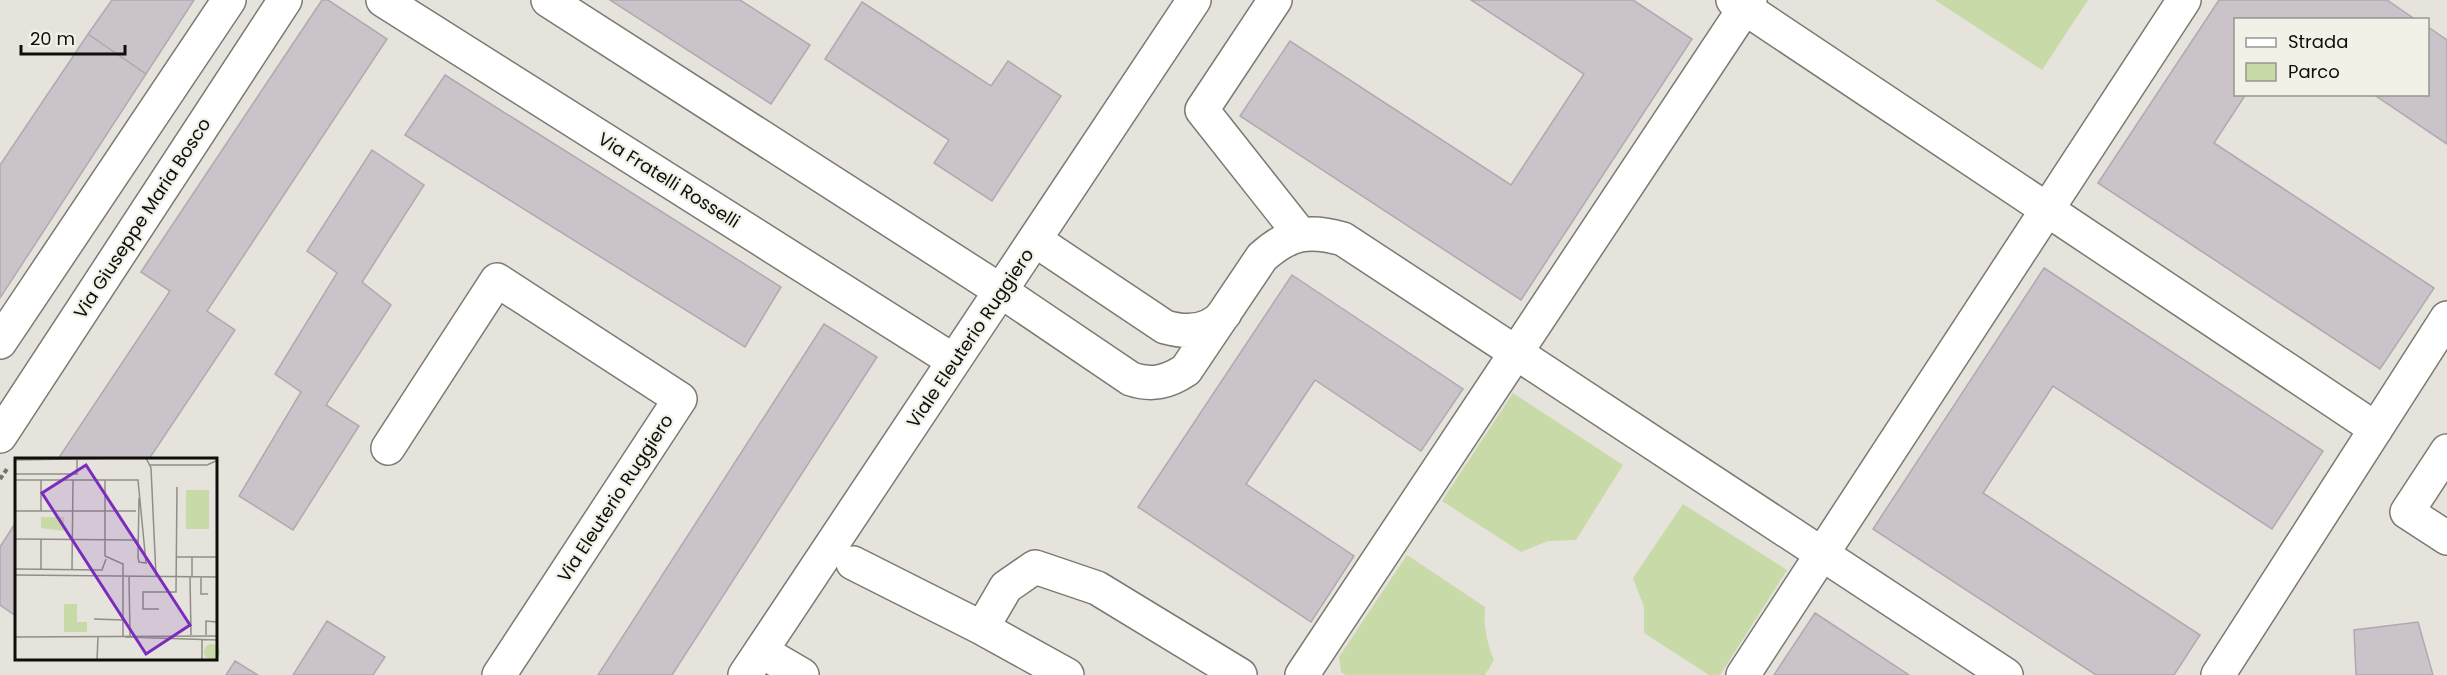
<svg xmlns="http://www.w3.org/2000/svg" width="2447" height="675" viewBox="0 0 2447 675" font-family="Poppins,sans-serif">
<rect width="100%" height="100%" fill="#e5e3db"/>
<path fill="#c7daa8" d="M1935 0H2088L2042 70Z
M1513 393 1623 465 1576 540 1548 541 1521 552 1442 501Z
M1683 504 1787 570 1720 675H1709L1644 633V607L1633 578Z
M1407 555 1485 607C1483 626 1487 643 1494 660L1485 675H1346L1341 672 1339 657Z"/>
<path fill="#cac3ca" stroke="#b0a9b0" stroke-width="1.5" d="M112 0H194L146 74 88 34Z
M322 0H328L387 39 207 311 235 330 149 459H58L170 291 141 272Z
M610 0H740L810 45 771 104Z
M1471 0H1633L1692 39 1521 300 1240 116 1290 41 1511 185 1584 74Z
M2219 0H2387L2416 20H2236V94H2246L2214 143 2434 288 2380 369 2098 183Z
M862 2 991 86 1008 61 1061 96 992 201 934 163 949 140 825 59Z
M2428 27 2447 40V144L2373 94H2428Z
M88 34 146 74 0 298V165Z
M445 75 781 287 745 347 405 135Z
M372 150 424 185 362 282 391 305 326 405 359 426 293 530 239 496 301 392 275 374 337 273 307 251Z
M2044 268 2323 451 2272 529 2053 386 1983 493 2200 635 2174 675H2096L1873 529Z
M1292 275 1463 389 1421 451 1315 380 1246 484 1354 556 1311 622 1138 507Z
M824 324 877 357 672 675H598Z
M16 522V616L0 605V547Z
M1815 613 1909 675H1774Z
M327 621 385 657 373 675H293Z
M2418 622 2433 675H2356L2354 630Z
M235 661 258 675H226Z"/>
<g fill="none" stroke-linecap="round" stroke-linejoin="round">
<g stroke="#7b7a72" stroke-width="36">
<path id="minor" d="M383 0 954 361
M548 0 1001 291 1131 379C1152 386 1168 382 1186 370L1262 257C1289 233 1308 229 1343 239L2006 675
M1275 0 1202 110 1300 234
M1733 0 2376 429
M1035 240 1165 327C1186 333 1210 333 1225 313
M0 342 229 0
M0 436 285 0
M388 448 497 280 680 399 499 675
M2447 451 2407 512 2447 538
M853 563 982 628
M761 651 802 675
M745 675 1194 0
M1067 675 982 628 1006 587 1035 567 1097 588 1240 675
M1302 675 1750 0
M1743 675 2184 0
M2218 675 2447 318"/>
</g>
<path stroke="#72716c" stroke-width="4" stroke-dasharray="4.5 3" stroke-linecap="butt" d="M0 479 7 469"/>
<use href="#minor" stroke="#fff" stroke-width="33"/>
</g>
<g text-anchor="middle" dominant-baseline="central" stroke-width="4.5" stroke-linejoin="round" paint-order="stroke">
<g font-size="18" fill="#0e0e0b" stroke="#f2f1e8">
<text transform="translate(669 180) rotate(32)">Via Fratelli Rosselli</text>
<text transform="translate(142 218) rotate(-57)">Via Giuseppe Maria Bosco</text>
<text transform="translate(970 338) rotate(-56)">Viale Eleuterio Ruggiero</text>
<text transform="translate(615 498) rotate(-57)">Via Eleuterio Ruggiero</text>
</g>
</g>
<g transform="translate(15 458)">
<rect width="202" height="202" fill="#e5e3db"/>
<path d="M171 32H194V71H171ZM26 59H49V73L26 70ZM49 146H62V164H72V174H49ZM189 194a8 8 0 1 1 16 0a8 8 0 1 1-16 0Z" fill="#c7daa8"/>
<path fill="none" stroke="#8f8e88" stroke-width="1.5" d="M131 0 136 10 141 118M0 2 110 0M135 7H192L203 2M0 16H62V2M0 22H123L131 105 124 104 123 99 124 40M90 22V98L108 106V179M0 53H121M26 53V22M0 81 123 82M26 81V111M161 99H203M0 111 87 112 91 101M57 112 58 22M0 117 203 119M114 118 115 179M177 118V99M175 119 176 177M186 119V136H193M144 151H128V134H161L162 29M79 161 108 162M191 177V163L202 164M0 179 203 178M110 179 203 182M82 202 83 179M187 202V182"/>
<path fill="#7b2cbf" fill-opacity="0.15" stroke="#7b2cbf" stroke-width="3" d="M71 7 175 167 131 196 27 35Z"/>
<rect width="202" height="202" fill="none" stroke="#0e0e0b" stroke-width="3"/>
</g>
<rect x="2234" y="18" width="195" height="78" fill="#f2f1e8" stroke="#979690" stroke-width="1.5"/>
<rect x="2246" y="38" width="30" height="9" fill="#ffffff" stroke="#979690" stroke-width="1.5"/>
<text x="2288" y="48" font-size="18" fill="#0e0e0b">Strada</text>
<rect x="2246" y="63" width="30" height="18" fill="#c7daa8" stroke="#979690" stroke-width="1.5"/>
<text x="2288" y="78" font-size="18" fill="#0e0e0b">Parco</text>
<path d="M21 45v9h104v-9" fill="none" stroke="#0e0e0b" stroke-width="3"/>
<text x="30" y="45" font-size="18" fill="#0e0e0b" stroke="#f2f1e8" stroke-width="4.5" paint-order="stroke">20 m</text>
</svg>
